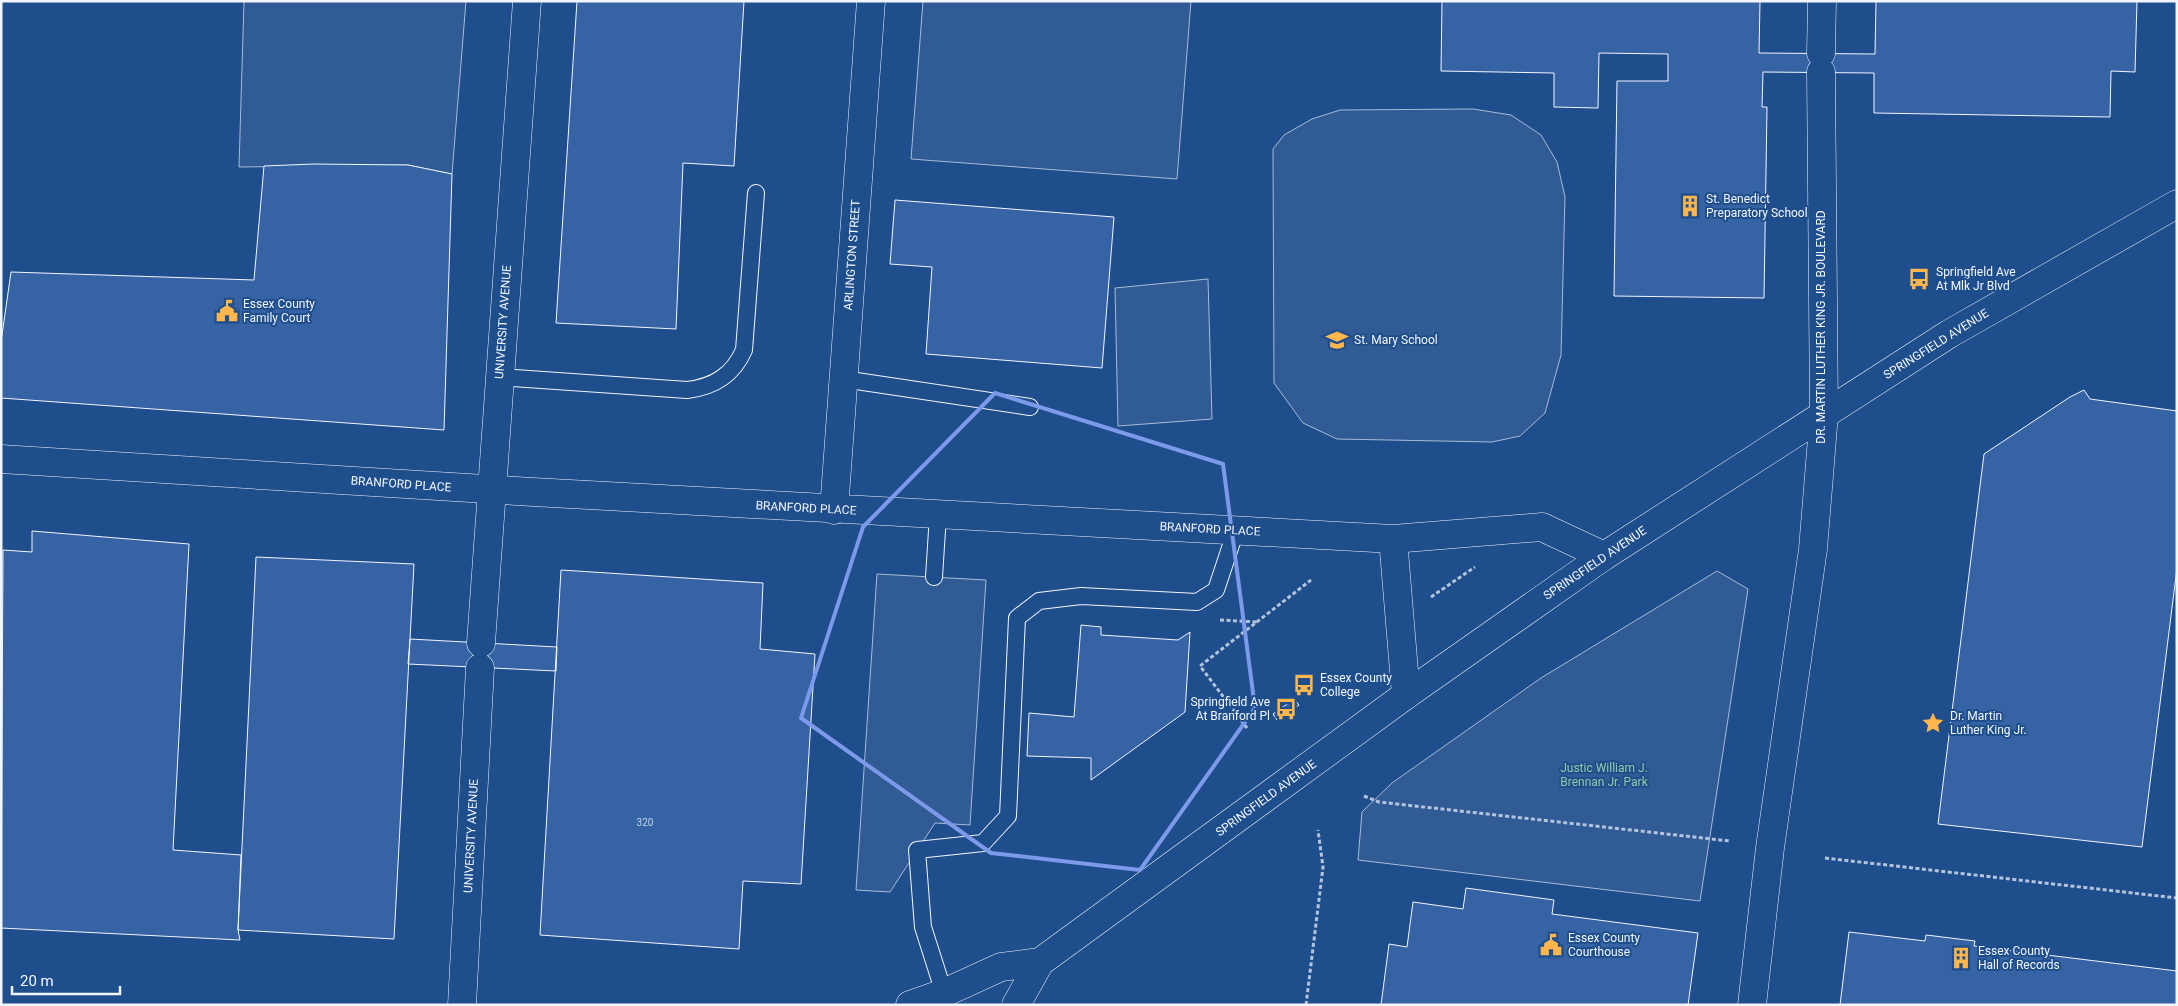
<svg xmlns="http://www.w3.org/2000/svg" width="2178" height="1006" viewBox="0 0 2178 1006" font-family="Roboto,sans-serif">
<rect width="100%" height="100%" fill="#1f4e8c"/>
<path fill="#305b95" stroke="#a8bbd7" d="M244 1H466L452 174 408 165 239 167Z
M923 1H1191L1177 179 911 159Z
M1473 109 1511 115 1541 135 1557 162 1565 197 1561 355 1545 413 1520 436 1492 442 1337 439 1303 423 1274 383 1273 149 1284 135 1312 119 1340 110Z
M1208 279 1212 419 1118 426 1115 288Z
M1717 571 1748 589 1700 901 1358 860 1362 812 1392 783 1541 678Z
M877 574 986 580 970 825 935 823 890 892 856 890Z"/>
<path fill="#3563a3" stroke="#f2f6ff" d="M577 1H744L734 166 683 163 676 329 556 323Z
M1442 1H1760L1759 53 1875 54 1876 1H2137L2135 72 2111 71 2110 117 1874 113V73L1763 72 1762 107H1767L1764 298 1614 296 1617 81H1668V54L1599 53 1598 108 1554 107V73L1441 71Z
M314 164 408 165 452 174 444 430 1 398V342L11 272 254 280 264 166Z
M895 200 1114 217 1102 368 926 354 932 267 890 264Z
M2084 390 2090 399 2177 411V568L2142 847 1938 824 1984 454 2070 397Z
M32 531 189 544 173 850 241 855 238 930 240 940 1 928 3 550 32 552Z
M256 557 414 564 394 939 238 930Z
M561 570 763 583 760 649 815 654 801 884 743 881 739 949 540 935Z
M1081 625 1101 627V635L1178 640 1190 632 1185 712 1091 780V758L1027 756 1029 713 1074 717Z
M410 639 557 647 556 671 408 664Z
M1294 699 1299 705 1277 720 1273 714Z
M1466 888 1554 900 1552 914 1698 933 1688 1005H1381L1389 944 1407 947 1413 902 1463 909Z
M1849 932 1925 941 1926 935 1975 941 1974 946 2177 971V1005H1840Z"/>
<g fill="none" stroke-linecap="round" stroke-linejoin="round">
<g stroke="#f2f6ff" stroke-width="18">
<path id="service" d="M499 377 687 390C714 387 733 375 744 350L756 193
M843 379 1030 407
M934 577 938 515
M944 993 923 927 917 850 983 843 1008 816 1017 618 1039 601 1081 596 1197 602 1216 590 1236 530"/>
</g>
<g stroke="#f2f6ff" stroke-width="29">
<path id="minor" d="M1 459 533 492 1393 539 1542 527 1604 556
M834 510 871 1
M1393 539 1406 695"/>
</g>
<g stroke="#f2f6ff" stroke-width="29">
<path id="tertiary" d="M1821 53 1822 1
M1752 1005 1770 848 1813 549 1818 488 1824 414 1821 72"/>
</g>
<g stroke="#f2f6ff" stroke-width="29">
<path id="secondary" d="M481 643 527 1
M462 1005 480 668"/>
</g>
<g stroke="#f2f6ff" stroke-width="29">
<path id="primary" d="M910 1005 944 993 1001 967 1040 962
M1016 1005 1040 962 1406 695 1604 556 1949 334 2177 204"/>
</g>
<path stroke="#b3c4dc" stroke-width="3" stroke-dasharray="4 2.5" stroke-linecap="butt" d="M1431 597 1475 567
M1220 620 1257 622
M1247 728 1200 666 1311 580
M1364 796 1379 802 1730 841
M1825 858 2177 898
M1306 1005 1323 867 1318 830"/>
<use href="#service" stroke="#1f4e8c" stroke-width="16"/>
<use href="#minor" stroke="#1f4e8c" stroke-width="28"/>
<use href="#tertiary" stroke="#1f4e8c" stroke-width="28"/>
<use href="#secondary" stroke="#1f4e8c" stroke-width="28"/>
<use href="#primary" stroke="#1f4e8c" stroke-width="28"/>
</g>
<path fill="none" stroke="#7d9aea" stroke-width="4" stroke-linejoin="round" d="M995 393 1223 464 1255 708 1140 870 991 853 801 718 863 527Z"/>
<defs>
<g id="building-bare" transform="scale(1.725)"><path d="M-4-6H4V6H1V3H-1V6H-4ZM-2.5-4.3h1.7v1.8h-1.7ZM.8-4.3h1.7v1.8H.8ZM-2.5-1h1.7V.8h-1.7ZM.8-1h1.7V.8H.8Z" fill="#ffb74d" stroke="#1f4e8c" stroke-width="2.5" paint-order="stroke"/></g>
<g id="bus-bare" transform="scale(1.725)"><path d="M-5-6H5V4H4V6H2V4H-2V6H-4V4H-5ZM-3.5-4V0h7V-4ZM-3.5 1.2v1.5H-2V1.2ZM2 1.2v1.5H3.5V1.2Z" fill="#ffb74d" stroke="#1f4e8c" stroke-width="2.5" paint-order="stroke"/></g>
<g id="civic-bare" transform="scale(1.725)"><path d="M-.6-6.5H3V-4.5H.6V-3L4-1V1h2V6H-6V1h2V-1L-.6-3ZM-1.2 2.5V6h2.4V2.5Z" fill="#ffb74d" stroke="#1f4e8c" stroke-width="2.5" paint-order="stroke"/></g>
<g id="school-bare" transform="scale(1.725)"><path d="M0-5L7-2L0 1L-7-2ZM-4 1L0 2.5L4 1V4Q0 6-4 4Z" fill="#ffb74d" stroke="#1f4e8c" stroke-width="2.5" paint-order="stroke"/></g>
<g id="sight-bare" transform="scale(1.725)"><path d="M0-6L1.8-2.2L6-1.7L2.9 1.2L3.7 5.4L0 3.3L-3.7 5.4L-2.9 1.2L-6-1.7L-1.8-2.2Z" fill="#ffb74d" stroke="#1f4e8c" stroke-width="2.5" paint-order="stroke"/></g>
</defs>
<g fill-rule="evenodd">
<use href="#building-bare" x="1690" y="206"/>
<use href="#bus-bare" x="1919" y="279"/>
<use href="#civic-bare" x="227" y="311"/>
<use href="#school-bare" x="1337" y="340"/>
<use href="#bus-bare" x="1304" y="685"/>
<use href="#bus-bare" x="1286" y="709"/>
<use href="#sight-bare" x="1933" y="723"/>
<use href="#civic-bare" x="1551" y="945"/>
<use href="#building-bare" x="1961" y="958"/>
</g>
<g text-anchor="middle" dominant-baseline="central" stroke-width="4" stroke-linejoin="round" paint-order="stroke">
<g font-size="10" fill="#c3d1e8">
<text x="645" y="822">320</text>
</g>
<g font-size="12" fill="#f2f6ff" stroke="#1f4e8c" text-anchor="start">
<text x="1706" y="199">St. Benedict<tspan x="1706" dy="14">Preparatory School</tspan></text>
<text x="1936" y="272">Springfield Ave<tspan x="1936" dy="14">At Mlk Jr Blvd</tspan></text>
<text x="243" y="304">Essex County<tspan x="243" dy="14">Family Court</tspan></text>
<text x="1354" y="340">St. Mary School</text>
<text x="1320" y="678">Essex County<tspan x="1320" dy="14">College</tspan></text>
<text x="1270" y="702" text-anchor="end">Springfield Ave<tspan x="1270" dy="14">At Branford Pl</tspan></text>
<text x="1950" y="716">Dr. Martin<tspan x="1950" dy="14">Luther King Jr.</tspan></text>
<text x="1568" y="938">Essex County<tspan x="1568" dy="14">Courthouse</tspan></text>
<text x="1978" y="951">Essex County<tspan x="1978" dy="14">Hall of Records</tspan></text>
</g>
<g font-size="12" fill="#f2f6ff" stroke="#1f4e8c">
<text transform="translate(852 255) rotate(-86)">ARLINGTON STREET</text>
<text transform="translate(503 322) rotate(-86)">UNIVERSITY AVENUE</text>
<text transform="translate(1821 327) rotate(-90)">DR. MARTIN LUTHER KING JR. BOULEVARD</text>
<text transform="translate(1936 344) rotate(-32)">SPRINGFIELD AVENUE</text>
<text transform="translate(401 484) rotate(4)">BRANFORD PLACE</text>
<text transform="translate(806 508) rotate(3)">BRANFORD PLACE</text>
<text transform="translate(1210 529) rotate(3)">BRANFORD PLACE</text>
<text transform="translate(1595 563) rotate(-34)">SPRINGFIELD AVENUE</text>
<text transform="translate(1266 798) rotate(-36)">SPRINGFIELD AVENUE</text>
<text transform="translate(471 836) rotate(-87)">UNIVERSITY AVENUE</text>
</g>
<g font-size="12" fill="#97c8a6" stroke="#1f4e8c">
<text x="1604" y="768">Justic William J.<tspan x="1604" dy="14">Brennan Jr. Park</tspan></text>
</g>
</g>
<rect width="2178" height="1006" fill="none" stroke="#f2f6ff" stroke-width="5"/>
<path d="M12 986v8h108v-8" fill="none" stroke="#f2f6ff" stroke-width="2.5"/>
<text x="20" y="986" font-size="15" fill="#f2f6ff" stroke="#1f4e8c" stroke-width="4" paint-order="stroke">20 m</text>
</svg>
